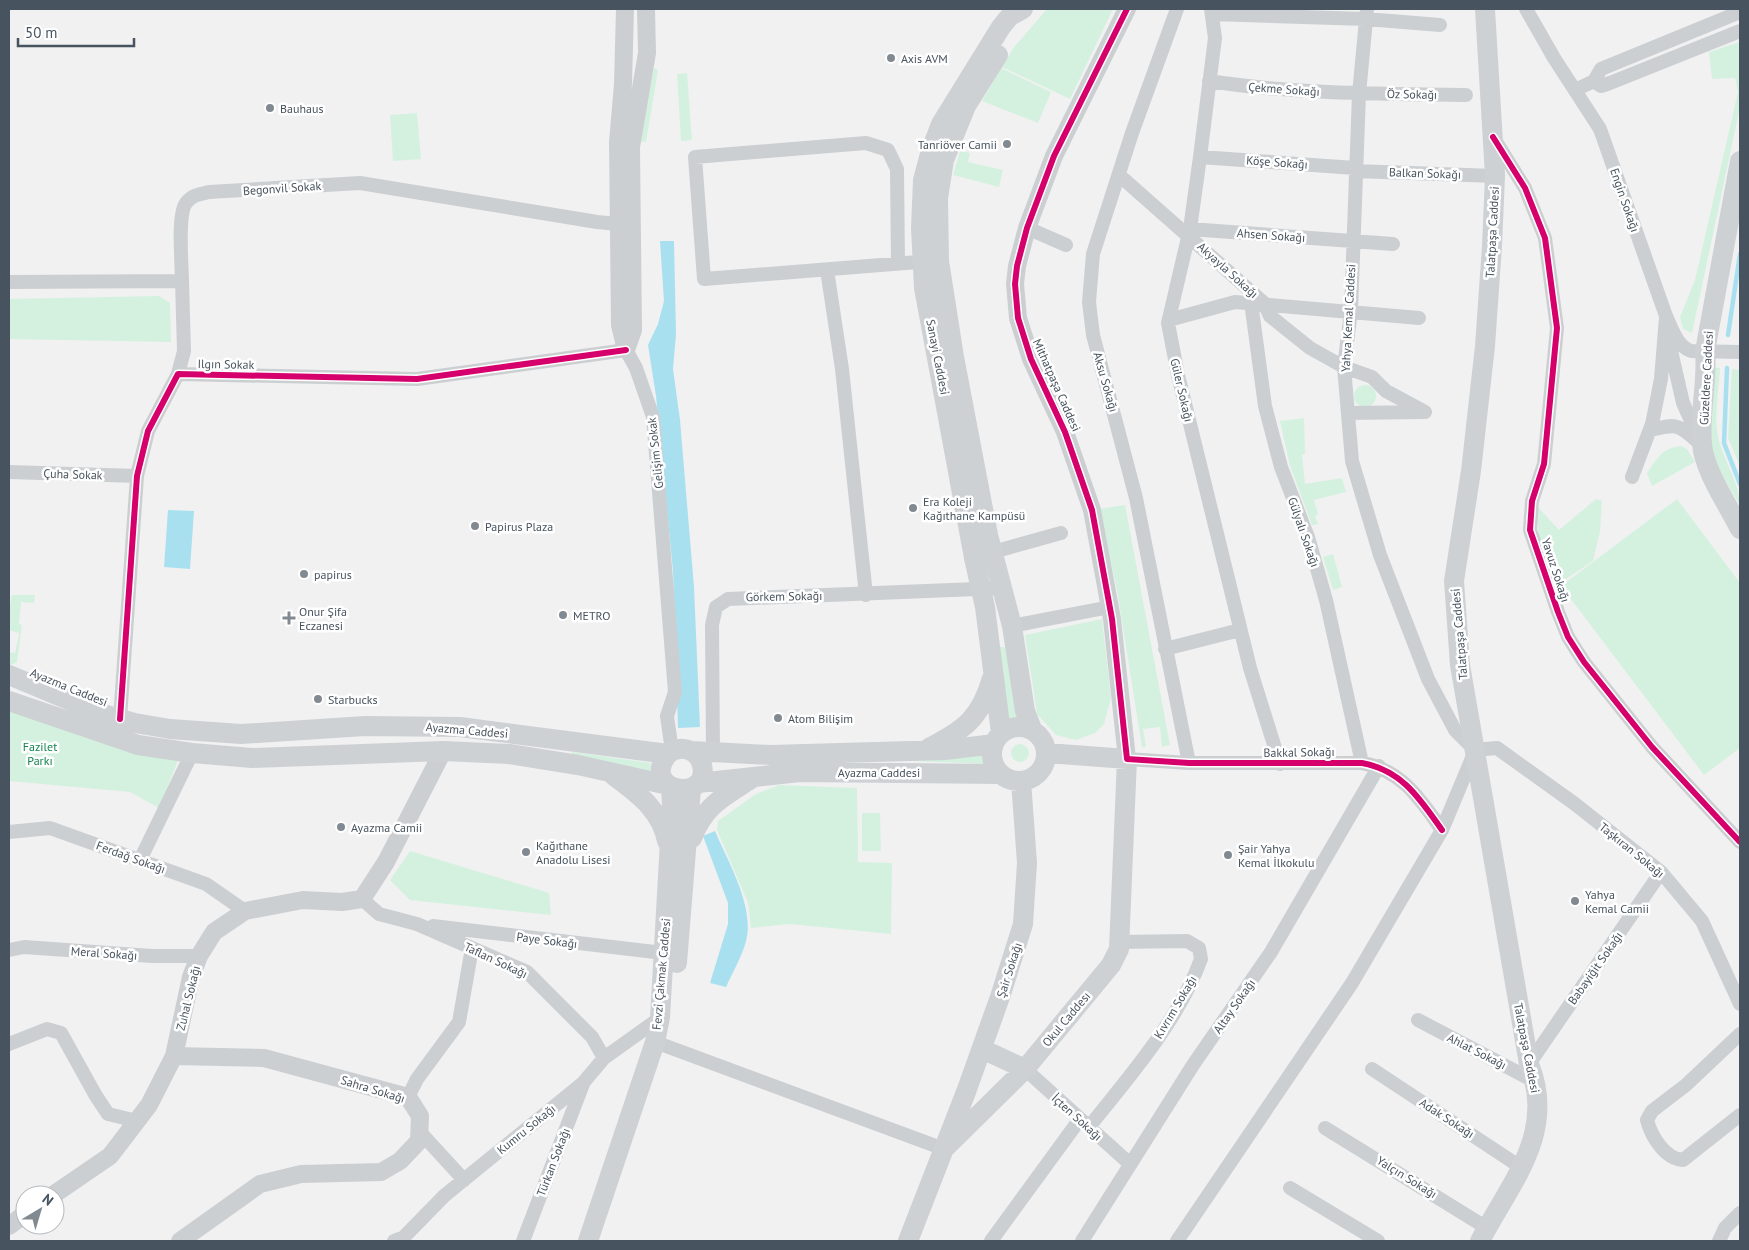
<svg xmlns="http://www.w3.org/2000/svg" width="1749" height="1250" viewBox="0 0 1749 1250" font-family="'PT Sans',sans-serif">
<rect width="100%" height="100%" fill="#f1f1f1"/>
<path fill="#d4f1e0" d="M1047 9H1113L1070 99 1002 67 1014 47Z
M1740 42V107L1692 333 1683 329 1680 317 1695 280 1738 92 1735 78 1712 79 1709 52Z
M654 68 658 70 646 142 639 141Z
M1001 68 1051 92 1038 123 982 101Z
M687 73 692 140 681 141 677 74Z
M417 113 421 159 393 161 390 115Z
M960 151 970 153 968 162 1003 170 999 187 953 175Z
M159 296 170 303 171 342 9 339V299Z
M1714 367 1720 368C1719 391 1713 419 1719 441 1725 462 1740 485 1740 506 1731 488 1717 470 1712 450 1706 424 1713 393 1714 367Z
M1732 369 1740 370V466L1728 438Z
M1354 396a11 11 0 1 1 22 0a11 11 0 1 1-22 0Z
M1304 418 1305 454 1302 455 1305 484 1342 478 1346 492 1314 500 1318 514 1315 516 1318 524 1312 525 1290 466 1280 421Z
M1681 446 1687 449 1695 462 1652 486 1647 473C1658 458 1661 448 1681 446Z
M1596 499 1602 501 1600 531 1593 561 1557 585C1545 559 1535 534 1537 506L1559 530Z
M1677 499 1740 583V748L1704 775 1561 586Z
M1125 505 1170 745 1162 747 1160 727 1143 729 1146 747H1142L1117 590 1099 509Z
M1333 554 1342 587 1333 590 1323 557Z
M12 595H35L34 603 21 602 19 624 22 625 17 662 9 666V652L15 653 19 635V633L9 630V609Z
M1102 619 1111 698 1104 724 1095 733 1076 740 1056 735 1037 714 1025 635Z
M999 647H1005L1007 655 1021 722 1007 725Z
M9 708 179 758 159 808 130 792 9 781Z
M1011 753a9 9 0 1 1 18 0a9 9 0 1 1-18 0Z
M572 752 651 763 650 772 571 755Z
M987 755 988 764 914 761V758Z
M779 785 857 788 858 862 892 863 891 934 790 924 751 928 748 903 717 830 718 821 756 794Z
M862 813H880L881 851H862Z
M410 851 549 893 551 915 410 900 390 880Z"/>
<path fill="#a8e0f0" d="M660 241H674L676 334 673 369 680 420 694 587 700 727 678 728 673 571 656 396 648 345 658 324 664 301Z
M168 510 194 511 190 569 164 567Z
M715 831C728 862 755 907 746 941 742 956 733 972 726 987L710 983 728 924V903L703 836Z"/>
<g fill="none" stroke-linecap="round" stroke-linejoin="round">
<path stroke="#a8e0f0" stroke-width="4.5" d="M1728 335 1740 254
M1727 368 1724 443 1740 484"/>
<path stroke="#cccfd2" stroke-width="14" d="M1177 9 1132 133 1093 254 1089 302 1093 335 1136 498 1189 763
M1211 9 1215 38 1200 157 1190 229 1168 323 1178 375 1250 668 1280 764
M1367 9 1359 94 1351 311 1344 367 1352 461 1380 555 1428 679 1455 730 1475 750
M1526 9 1554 58 1600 129 1666 316C1672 329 1677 346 1691 351L1740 352
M1212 14 1366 19 1440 25
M1209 81C1294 94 1380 94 1466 95
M1594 81 1601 86 1610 83 1740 31
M1575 90 1594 81 1601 69 1740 12
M1495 140 1525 188 1545 238 1557 328 1544 464 1532 501 1530 530 1558 612 1568 637 1584 662 1652 747 1740 842
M1200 157 1355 168
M1355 171 1495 176
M1119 175 1264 303 1270 316 1310 348 1344 367 1372 377 1386 391 1425 412
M1027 228 1066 245
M1190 229 1393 244
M898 263 897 169 888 150 866 143 695 157 704 279 931 261
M827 270 842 369 866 595
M9 282 182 281C182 265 177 215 186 203 192 195 200 194 209 192L360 183 597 222 629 225
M1251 302 1265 406 1281 467 1308 537 1326 600 1362 763
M1169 320 1235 302 1419 318
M1669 342 1683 403 1699 438
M178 374 184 351 182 281
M1348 413 1425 412
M1650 430C1675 424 1678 423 1697 441
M9 472 137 476
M1632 477 1652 424 1661 379 1666 317
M993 552 1061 533
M1012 626 1110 607
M1165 649 1240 630
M120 719 137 476 148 431 178 374 417 379 626 350 636 368 653 417 675 692 667 716 672 751
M1475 750 1497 748 1575 804 1661 872 1702 921 1740 1004
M713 753 712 625 716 607 728 599 1001 588
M1127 759 1189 763H1362C1402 770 1420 799 1442 830
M9 832 50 828 206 884 245 911
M140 860 192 753
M362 899 379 914 417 924 527 972 592 1037 604 1058
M433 926 672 954
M9 950 24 947 152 956H199
M1418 1020 1536 1082
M1740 1034 1686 1085 1652 1111 1647 1120C1651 1136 1665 1159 1683 1160L1740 1115
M655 1042 944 1149
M9 1044 47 1029 61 1033 96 1096 108 1114 137 1121
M1529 1064 1661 872
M1025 1069 1130 1164
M1372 1069 1522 1168
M408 1097 417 1079 459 1022 472 948
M1089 1127C1129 1077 1179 1020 1201 959L1199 948 1187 941 1119 942
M1325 1128 1487 1228
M420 1132 464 1180
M1290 1188 1378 1241
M394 1241 404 1237 444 1196 583 1083 604 1058 660 1018
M523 1241 583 1084
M991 1241 1080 1119
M1082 1241 1193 1065 1271 952 1379 766
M1177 1241 1352 983 1442 830 1475 751
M1719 1241 1725 1228 1740 1213"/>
<path stroke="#cccfd2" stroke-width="18" d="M625 9 623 84 618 142 620 325 626 350
M626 350 633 330 631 147 647 53 646 9
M1127 759 1112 619 1092 510 1065 432 1031 359 1018 318 1015 284 1017 266 1027 228 1054 156 1127 9
M174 1056 264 1058 408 1097 420 1116 419 1141 400 1161 381 1172 301 1174 260 1184 180 1241
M53 1195 110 1156 149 1105 174 1056 191 977 199 956 214 932 245 911 303 900 342 902 362 899 386 862 443 751
M9 1226 25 1214"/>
<path stroke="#ced1d4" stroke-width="20" d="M998 55 966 106 944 160 938 198 939 261 954 357 988 535 1012 626 1025 711 1032 729
M1740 161 1705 351C1708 382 1699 413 1702 444 1704 470 1728 505 1740 529
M9 675 100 713 135 723 170 729 241 734 365 726 460 727 668 754C680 744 698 749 702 765 711 804 638 792 668 754
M9 701 138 745 192 753 252 758 443 751 509 754 578 765 668 785
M992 754a27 27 0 1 1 54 0a27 27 0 1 1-54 0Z
M1001 733 985 607 974 558 924 288 921 228 923 180 931 150 941 124 1001 27 1010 16 1023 9
M929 748C964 730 981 718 992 678
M692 751 770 755 945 750 994 744
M614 776C638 794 661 810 667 841
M698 783 800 772 1000 774
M692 838C705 805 722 798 751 779
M677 963 691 788
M982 1049 1025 1069
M944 1149 1025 1069 1111 965 1119 949 1127 759 1047 753
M588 1241 655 1042 660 1018 672 805 671 787
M908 1241 966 1092 1000 997 1023 924 1027 863 1021 781
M1480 1241C1510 1183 1557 1133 1529 1064L1460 665 1454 581 1471 471 1485 346 1492 246 1495 176 1485 9"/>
<g stroke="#fff" stroke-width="9">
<path id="cycleway" d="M1127 9 1054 156 1027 228 1017 266 1015 284 1018 318 1031 359 1065 432 1092 510 1112 619 1127 759 1189 763H1362C1402 770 1420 799 1442 830
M1493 137 1525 188 1545 238 1557 328 1544 464 1532 501 1530 530 1558 612 1568 637 1584 662 1652 747 1740 842
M120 719 137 476 148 431 178 374 417 379 626 350"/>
</g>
<use href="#cycleway" stroke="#d6006c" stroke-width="6"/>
</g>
<g fill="#828a91" stroke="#fff" stroke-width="2">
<circle cx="891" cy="58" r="5"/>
<circle cx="270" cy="108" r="5"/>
<circle cx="1007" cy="144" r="5"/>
<circle cx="913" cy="508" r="5"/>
<circle cx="475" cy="526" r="5"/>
<circle cx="304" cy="574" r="5"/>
<circle cx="563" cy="615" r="5"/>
<path d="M286.5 610.5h5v5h5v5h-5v5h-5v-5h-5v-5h5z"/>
<circle cx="318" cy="699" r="5"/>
<circle cx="778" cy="718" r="5"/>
<circle cx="341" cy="827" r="5"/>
<circle cx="526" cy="852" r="5"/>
<circle cx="1228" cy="855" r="5"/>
<circle cx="1575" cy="901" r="5"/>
</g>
<g text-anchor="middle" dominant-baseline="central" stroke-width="5" stroke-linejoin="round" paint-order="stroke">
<g font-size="12" fill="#47535e" stroke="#fff" text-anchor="start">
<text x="901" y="58">Axis AVM</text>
<text x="280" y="108">Bauhaus</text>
<text x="997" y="144" text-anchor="end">Tanriöver Camii</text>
<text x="923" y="501">Era Koleji<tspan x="923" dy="14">Kağıthane Kampüsü</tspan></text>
<text x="485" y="526">Papirus Plaza</text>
<text x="314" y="574">papirus</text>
<text x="299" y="611">Onur Şifa<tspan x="299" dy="14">Eczanesi</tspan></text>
<text x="573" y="615">METRO</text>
<text x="328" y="699">Starbucks</text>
<text x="788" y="718">Atom Bilişim</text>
<text x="351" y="827">Ayazma Camii</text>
<text x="536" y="845">Kağıthane<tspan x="536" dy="14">Anadolu Lisesi</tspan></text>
<text x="1238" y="848">Şair Yahya<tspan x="1238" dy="14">Kemal İlkokulu</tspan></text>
<text x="1585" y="894">Yahya<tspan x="1585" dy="14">Kemal Camii</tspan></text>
</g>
<g font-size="12" fill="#47535e" stroke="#fff">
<text transform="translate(1284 89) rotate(4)">Çekme Sokağı</text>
<text transform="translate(1412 94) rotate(1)">Öz Sokağı</text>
<text transform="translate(1277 162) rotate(4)">Köşe Sokağı</text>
<text transform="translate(1425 173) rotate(2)">Balkan Sokağı</text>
<text transform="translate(282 188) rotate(-4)">Begonvil Sokak</text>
<text transform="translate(1625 200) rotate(71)">Engin Sokağı</text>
<text transform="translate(1492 232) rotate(-87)">Talatpaşa Caddesi</text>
<text transform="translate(1271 235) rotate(4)">Ahsen Sokağı</text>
<text transform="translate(1228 270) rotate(42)">Akyayla Sokağı</text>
<text transform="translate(1348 318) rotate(-87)">Yahya Kemal Caddesi</text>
<text transform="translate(938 357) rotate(79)">Sanayi Caddesi</text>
<text transform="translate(226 364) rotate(1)">Ilgın Sokak</text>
<text transform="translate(1706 378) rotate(-87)">Güzeldere Caddesi</text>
<text transform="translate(1106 382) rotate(74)">Aksu Sokağı</text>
<text transform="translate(1057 385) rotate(66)">Mithatpaşa Caddesi</text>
<text transform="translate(1182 390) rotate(77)">Güler Sokağı</text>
<text transform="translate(655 453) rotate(-96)">Gelişim Sokak</text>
<text transform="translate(73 474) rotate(2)">Çuha Sokak</text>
<text transform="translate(1304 532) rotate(71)">Gülyalı Sokağı</text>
<text transform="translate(1556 570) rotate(72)">Yavuz Sokağı</text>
<text transform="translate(784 596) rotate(-1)">Görkem Sokağı</text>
<text transform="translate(1459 634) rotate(-95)">Talatpaşa Caddesi</text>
<text transform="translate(69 687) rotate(22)">Ayazma Caddesi</text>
<text transform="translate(467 730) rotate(5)">Ayazma Caddesi</text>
<text transform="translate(1299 752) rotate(-1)">Bakkal Sokağı</text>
<text x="879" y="772">Ayazma Caddesi</text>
<text transform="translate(1632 850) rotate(39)">Taşkıran Sokağı</text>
<text transform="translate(131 857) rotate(20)">Ferdağ Sokağı</text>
<text transform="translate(547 940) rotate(7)">Paye Sokağı</text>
<text transform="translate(104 953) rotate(4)">Meral Sokağı</text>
<text transform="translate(496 960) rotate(25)">Taflan Sokağı</text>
<text transform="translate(1595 968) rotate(-55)">Babayiğit Sokağı</text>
<text transform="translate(1009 970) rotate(-72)">Şair Sokağı</text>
<text transform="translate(661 974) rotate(-85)">Fevzi Çakmak Caddesi</text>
<text transform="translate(188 998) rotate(-76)">Zuhal Sokağı</text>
<text transform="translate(1234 1006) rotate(-55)">Altay Sokağı</text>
<text transform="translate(1175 1007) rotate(-59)">Kıvrım Sokağı</text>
<text transform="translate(1066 1019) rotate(-50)">Okul Caddesı</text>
<text transform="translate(1527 1048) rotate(79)">Talatpaşa Caddesi</text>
<text transform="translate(1477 1051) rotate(27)">Ahlat Sokağı</text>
<text transform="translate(373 1089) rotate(17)">Sahra Sokağı</text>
<text transform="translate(1077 1117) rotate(42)">İçten Sokağı</text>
<text transform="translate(1447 1118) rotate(33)">Adak Sokağı</text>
<text transform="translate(526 1129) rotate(-39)">Kumru Sokağı</text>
<text transform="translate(553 1162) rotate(-69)">Türkan Sokağı</text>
<text transform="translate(1407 1177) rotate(32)">Yalçın Sokağı</text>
</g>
<g font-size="12" fill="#13844e" stroke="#fff">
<text x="40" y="746">Fazilet<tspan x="40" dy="14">Parkı</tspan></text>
</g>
</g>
<rect width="1749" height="1250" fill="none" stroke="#47535e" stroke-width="20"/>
<g transform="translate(40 1210) rotate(38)"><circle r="24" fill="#ffffff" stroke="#b5babf"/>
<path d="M0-4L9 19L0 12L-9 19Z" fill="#828a91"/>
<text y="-8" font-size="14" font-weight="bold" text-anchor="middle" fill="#47535e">N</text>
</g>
<path d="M18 38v8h116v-8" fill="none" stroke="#47535e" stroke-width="2.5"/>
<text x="25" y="38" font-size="15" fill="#47535e" stroke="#ffffff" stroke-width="4" paint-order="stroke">50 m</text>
</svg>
